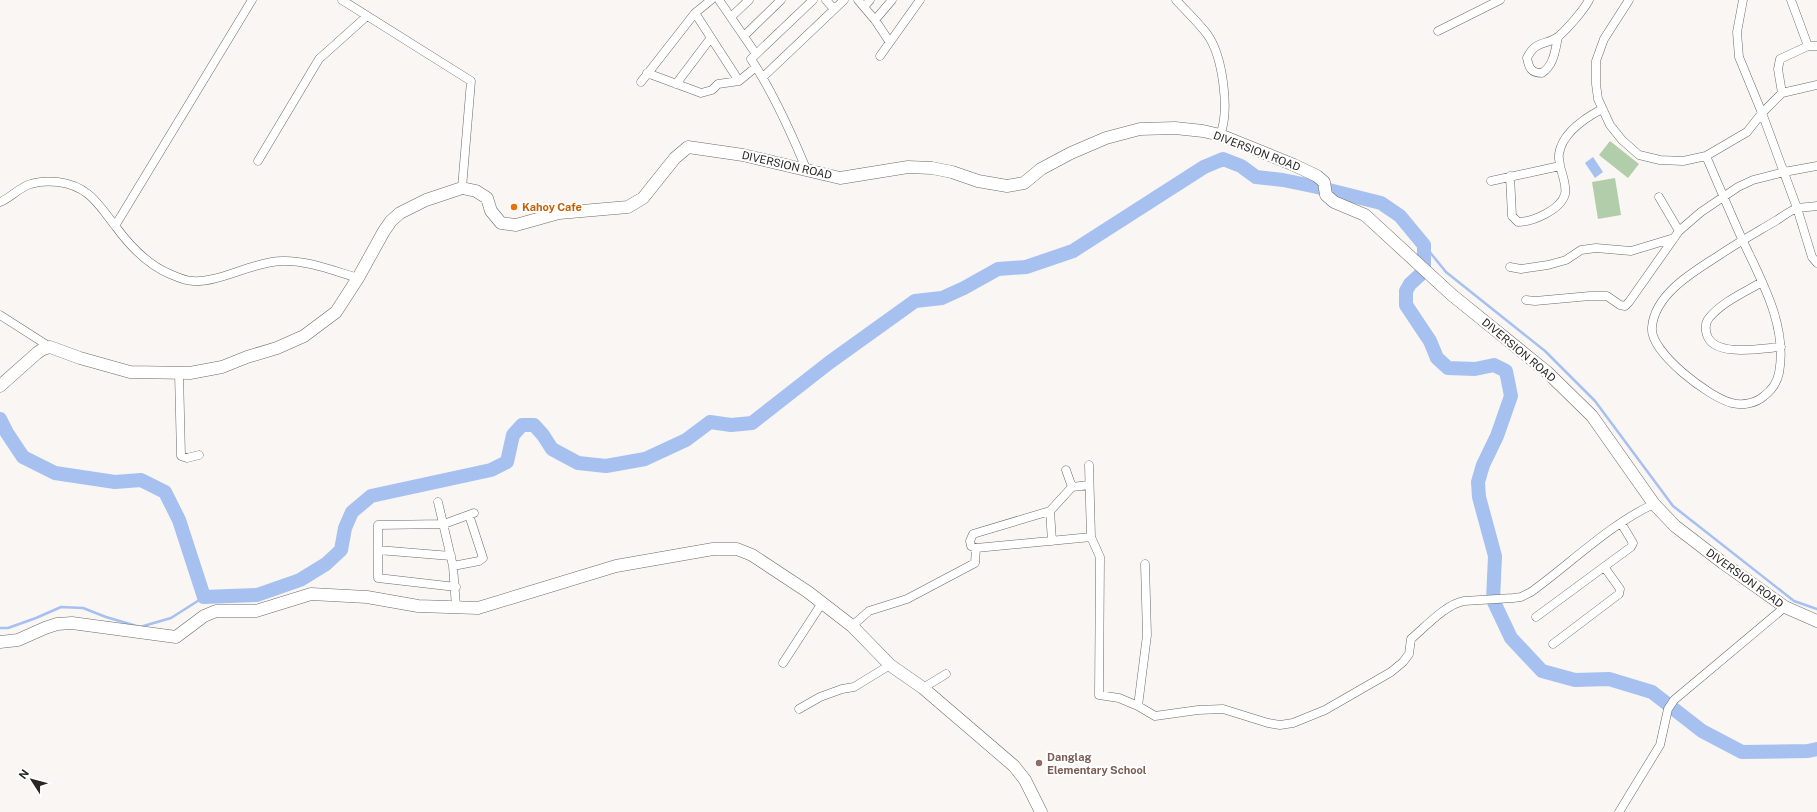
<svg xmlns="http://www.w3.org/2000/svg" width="1817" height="812" viewBox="0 0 1817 812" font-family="'Public Sans',sans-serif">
<rect width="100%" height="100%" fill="#f9f6f4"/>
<path fill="#b2cdaa" d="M1610 141 1639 164 1628 178 1599 155Z
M1615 178 1621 215 1598 219 1592 182Z"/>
<path fill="#a6c0f0" d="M1593 157 1603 172 1595 178 1585 163Z"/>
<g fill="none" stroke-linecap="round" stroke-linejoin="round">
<path stroke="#a6c0f0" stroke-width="2.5" d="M1424 245 1446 272 1545 351 1595 401 1673 506 1794 601 1817 609
M0 628H8L36 618 61 607 83 608 106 617 140 627 171 618 204 597"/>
<path stroke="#a6c0f0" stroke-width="14" d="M1422 273 1410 284 1406 291V305L1430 341 1437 358 1448 368 1475 369 1494 365 1506 371 1511 396 1497 436 1483 465 1478 482 1479 497 1495 556 1493 600 1511 638 1542 671 1575 680 1609 679 1652 692 1702 731 1742 752 1808 751 1817 749
M0 419 7 433 23 457 55 473 115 482 141 480 165 492 179 520 204 597 257 595 300 580 326 564 341 550 345 528 352 512 371 496 491 470 507 462 513 435 522 425H534L543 435 552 449 578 463 606 466 645 459 686 440 710 422 731 425 752 423 830 362 915 301 942 298 964 288 998 269 1026 267 1073 251 1204 167 1223 159 1241 166 1256 177 1283 180 1317 187 1381 203 1400 216 1424 245V268"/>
<g stroke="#6d6b69" stroke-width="9">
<path id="street" d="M342 0 471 81 462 188
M719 0 756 54
M826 0 834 9
M858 0 875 20 889 41
M1176 0C1186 11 1198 22 1207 34 1223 56 1230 111 1220 135
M1629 0 1604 39 1596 61V84L1598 99 1610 125 1622 140 1639 155 1660 160 1683 161 1706 156 1747 132 1762 113 1782 93 1817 85
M1743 0 1737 32 1739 57 1762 113 1797 208 1812 257 1817 263
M1791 0 1808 46
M864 7 870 0
M695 13 739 81
M731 17 749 0
M875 20 892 0
M1438 31 1500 0
M744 36 781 0
M1558 37C1555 51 1554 65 1542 73 1531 73 1529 68 1527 58 1536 39 1547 46 1559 36 1568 28 1583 11 1589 0
M880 56 920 0
M647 73 701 93 712 90 718 84 739 81 756 67
M763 77 844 0
M641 82 695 13 711 0
M676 84 710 39
M1782 93 1778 69 1780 59 1808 46H1817
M1706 156C1718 184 1730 212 1742 239 1761 280 1788 326 1779 373 1777 383 1772 390 1764 396 1756 403 1743 406 1732 403 1710 398 1649 352 1652 327 1655 294 1693 272 1718 256 1737 243 1757 232 1777 220 1783 216 1791 210 1798 208 1804 207 1811 207 1817 206
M258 161 319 59 367 16
M807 171C791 132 774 94 751 59L813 0
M1510 176 1512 216 1518 222C1532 222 1561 210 1565 194 1567 186 1562 174 1560 166
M1491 181 1560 166C1560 162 1558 157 1559 154 1562 133 1585 118 1602 109
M1659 197 1679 231
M0 202C11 198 19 187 31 184 40 181 49 181 58 182 89 186 98 204 116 227 130 246 148 265 170 274 177 277 185 281 193 281 219 283 252 262 282 261 307 260 334 271 358 278
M115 226 252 0
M1510 267 1521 269 1548 265 1566 260 1581 250 1596 248 1631 251 1674 238
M1762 282C1745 292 1722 302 1709 318 1705 323 1705 329 1707 335 1714 358 1764 348 1781 347
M1526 300 1535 301 1590 296H1607L1620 305 1625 306 1629 302 1679 231 1701 212 1738 187 1753 180 1784 172 1817 166
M0 315 50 347
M179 373 181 456 187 458 199 455
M1089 465 1091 537 976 548 971 546 970 541 973 534 1050 511 1072 487 1089 485
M1066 470 1072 487
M438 502 453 566 456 607
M1050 511 1052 541
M1091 537 1100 557 1099 695 1119 698 1138 706 1155 716 1198 710 1223 709 1268 723 1280 725 1293 723 1325 710 1391 672 1403 662 1409 654 1411 639C1425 627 1446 604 1464 601L1513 598 1521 597 1531 592C1570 564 1610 524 1654 504
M378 550 451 556
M453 566 479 561 483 558 469 515
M456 587 378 578V525L444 524 474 513
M1536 617 1631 547 1633 543 1621 523
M852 626 869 611 907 599 975 563 976 548
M1553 644 1619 594 1620 589 1605 568
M783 663 822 603
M923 688 946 674
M1138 706 1147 635 1145 564
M799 709 820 697 842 689 854 687 890 665
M1619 812 1660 745 1668 709 1674 700 1785 607"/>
</g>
<g stroke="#6d6b69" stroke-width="13">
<path id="secondary" d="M0 386 37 353 43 349 50 347 80 358 130 372 190 373 222 367 247 357 277 348 304 336 336 312 358 278 384 231 391 221 400 213 426 200 462 188 476 191 487 198 491 211 501 223 516 225 559 213 628 207 643 198 675 158 688 147 743 155 840 178 908 167 932 168 952 172 978 181 1007 186 1024 183 1041 169 1071 153 1106 138 1140 129 1175 128 1203 131 1220 135 1294 165 1317 176 1324 182 1326 195 1334 202 1365 215 1452 295 1547 372 1592 416 1654 504 1675 526 1723 563 1785 607 1817 621
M0 642 18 640 45 628 57 624 72 623 176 637 204 616 216 611H256L311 594 367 597 418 606 478 608 616 566 713 549H737L752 555 808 592 852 626 890 665 923 688 1014 766 1025 780 1041 812"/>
</g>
<use href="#street" stroke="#fff" stroke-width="8"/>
<use href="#secondary" stroke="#fff" stroke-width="12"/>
</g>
<circle fill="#e8710a" stroke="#fff" stroke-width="1.5" cx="514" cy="207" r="4"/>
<circle fill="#8d6e63" stroke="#fff" stroke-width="1.5" cx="1039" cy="763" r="4"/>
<g text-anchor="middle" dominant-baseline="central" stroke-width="4" stroke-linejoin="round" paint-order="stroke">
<g font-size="11" fill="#282726" stroke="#fff">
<text transform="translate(1257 151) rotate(21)">DIVERSION ROAD</text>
<text transform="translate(787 165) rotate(13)">DIVERSION ROAD</text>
<text transform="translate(1519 350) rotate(40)">DIVERSION ROAD</text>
<text transform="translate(1745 578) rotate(36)">DIVERSION ROAD</text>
</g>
<g font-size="11" font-weight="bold" fill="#c56008" stroke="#fff" text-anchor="start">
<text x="522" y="207">Kahoy Cafe</text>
</g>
<g font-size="11" font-weight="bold" fill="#785e54" stroke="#fff" text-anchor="start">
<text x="1047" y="757">Danglag<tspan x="1047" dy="13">Elementary School</tspan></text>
</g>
</g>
<g transform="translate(32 780) rotate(306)" stroke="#ffffff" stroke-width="3" paint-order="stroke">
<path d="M0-3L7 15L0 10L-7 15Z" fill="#282726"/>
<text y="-6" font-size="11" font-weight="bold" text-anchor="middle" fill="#282726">N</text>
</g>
</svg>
